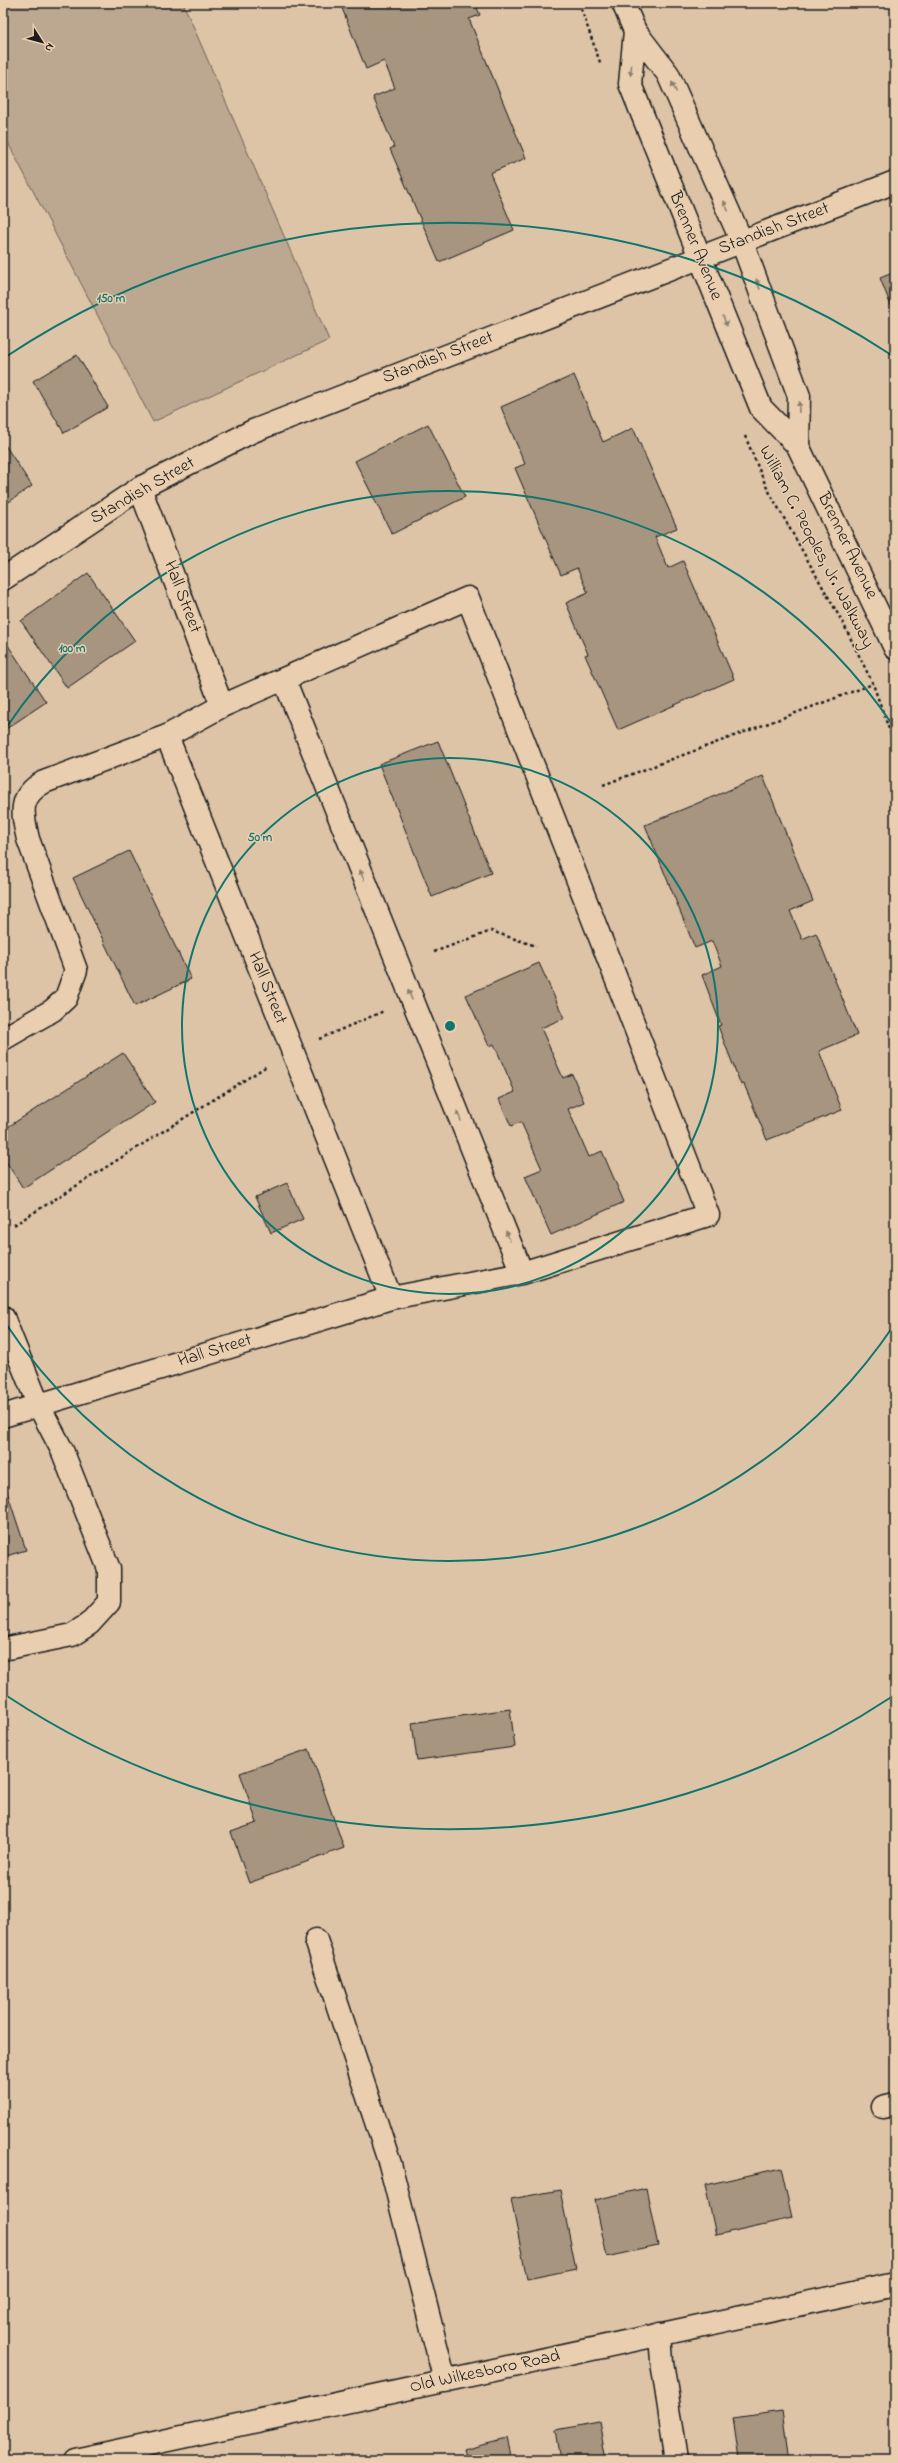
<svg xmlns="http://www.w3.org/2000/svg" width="898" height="2463" viewBox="0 0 898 2463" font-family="'Indie Flower',sans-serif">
<rect width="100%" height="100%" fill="#ddc4a7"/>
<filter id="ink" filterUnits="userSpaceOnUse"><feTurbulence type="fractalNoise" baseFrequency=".025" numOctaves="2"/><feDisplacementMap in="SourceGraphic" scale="8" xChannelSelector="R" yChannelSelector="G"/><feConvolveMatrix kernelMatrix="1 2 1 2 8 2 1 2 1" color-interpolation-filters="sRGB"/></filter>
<g filter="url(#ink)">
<path fill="#bca890" stroke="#6c6256" d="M3 3H183L329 340 153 422 3 133Z"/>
<path fill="#a79580" stroke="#1c1c1c" d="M340 3H475L480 15 469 19 526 158 490 173 514 230 439 262 390 149 394 147 373 97 395 88 384 61 366 69Z
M895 272V316L880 278Z
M77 355 108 407 64 433 33 381Z
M574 375 603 442 633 428 677 528 655 537 668 568 683 561 734 679 618 730 585 655 588 654 566 603 588 593 577 568 561 575 515 468 525 464 501 407Z
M428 424 465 497 392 534 355 461Z
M3 442 32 486 3 506Z
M88 573 135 641 67 688 21 621Z
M3 638 46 702 3 731Z
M438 741 491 873 432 897 379 764Z
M763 776 813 901 790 911 802 939 816 933 857 1035 819 1051 842 1110 767 1140 744 1084 741 1085 718 1026 721 1025 702 975 722 966 712 941 695 948 645 825Z
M129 851 191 979 135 1006 73 878Z
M539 963 564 1018 541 1028 563 1078 572 1074 584 1102 568 1109 589 1157 602 1151 624 1202 551 1235 525 1176 542 1169 521 1122 511 1126 499 1099 515 1092 494 1044 489 1046 466 995Z
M123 1053 155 1102 23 1188 3 1157V1130Z
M287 1183 303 1219 271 1233 255 1197Z
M6 1489 26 1550 3 1557V1490Z
M510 1709 515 1747 417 1760 412 1723Z
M309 1749 344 1848 249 1883 231 1832 257 1823 240 1773Z
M781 2168 792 2218 716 2235 705 2185Z
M646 2188 658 2246 607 2257 595 2200Z
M560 2190 576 2269 527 2279 511 2199Z
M782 2411 789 2460H739L733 2418Z
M599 2422 606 2460H560L555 2430Z
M506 2438 511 2460H467L464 2449Z"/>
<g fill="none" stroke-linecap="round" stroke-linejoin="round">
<g stroke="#1c1c1c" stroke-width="25">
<path id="minor" d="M623 3 635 31 668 74 742 242 799 396 798 446
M635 31 630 84 761 408 798 446 895 648
M140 488 222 706 167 736 391 1298
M3 579 140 488 253 431 895 182
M284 679 522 1273
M3 1039 53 1010 66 998 76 970 28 839C22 813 18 796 44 782L167 736
M3 1317 38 1404 62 1450 109 1569V1602L89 1624 72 1635 3 1649
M3 1416 391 1298 522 1273 708 1215 468 598 222 706
M316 1940 390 2164 445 2381
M883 2107 895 2104
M660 2334 662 2362 677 2460
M75 2460 895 2284"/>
</g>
<path stroke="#1c1c1c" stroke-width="2.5" stroke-dasharray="3 3" stroke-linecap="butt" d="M579 3 601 65
M745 436 766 486 844 625 873 684 895 746
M603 785 873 684
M434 952 491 931 536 946
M319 1039 384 1011
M14 1225 267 1066"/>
<use href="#minor" stroke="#e9cfb0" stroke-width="22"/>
</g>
<defs><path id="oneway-solid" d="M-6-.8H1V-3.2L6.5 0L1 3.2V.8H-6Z"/></defs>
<g fill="#8d7e6d">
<use href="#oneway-solid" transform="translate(631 70) rotate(96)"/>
<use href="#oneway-solid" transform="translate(674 87) rotate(-114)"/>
<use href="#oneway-solid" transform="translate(726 206) rotate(-114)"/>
<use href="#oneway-solid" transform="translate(758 284) rotate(-110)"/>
<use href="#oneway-solid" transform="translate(725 321) rotate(68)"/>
<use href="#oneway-solid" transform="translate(799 407) rotate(-89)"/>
<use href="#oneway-solid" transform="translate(362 875) rotate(-112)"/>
<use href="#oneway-solid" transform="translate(410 995) rotate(-112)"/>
<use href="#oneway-solid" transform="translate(459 1116) rotate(-112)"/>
<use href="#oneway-solid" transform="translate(508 1236) rotate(-112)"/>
</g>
</g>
<g fill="none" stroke="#0f766e" stroke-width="2">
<circle cx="450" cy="1026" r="268"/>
<path d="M894 1325A535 535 0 0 1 4 1321M4 731A535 535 0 0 1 894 727"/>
<path d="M893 1696A803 803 0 0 1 7 1696M7 356A803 803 0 0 1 893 356"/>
</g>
<g text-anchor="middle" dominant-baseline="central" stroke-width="3" stroke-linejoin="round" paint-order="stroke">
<g font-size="18" fill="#1c1c1c" stroke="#e9cfb0">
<text transform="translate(774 229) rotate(-21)">Standish Street</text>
<text transform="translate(695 246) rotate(68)">Brenner Avenue</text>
<text transform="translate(438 358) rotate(-21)">Standish Street</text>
<text transform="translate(143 491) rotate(-30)">Standish Street</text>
<text transform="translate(847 546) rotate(64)">Brenner Avenue</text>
<text transform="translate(816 547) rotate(62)">William C. Peoples, Jr. Walkway</text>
<text transform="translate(182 597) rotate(69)">Hall Street</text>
<text transform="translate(267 988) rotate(68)">Hall Street</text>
<text transform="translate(215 1351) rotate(-17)">Hall Street</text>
<text transform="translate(485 2372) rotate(-12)">Old Wilkesboro Road</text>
</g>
</g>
<circle cx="450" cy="1026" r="6" fill="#0f766e" stroke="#e9cfb0" stroke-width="2"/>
<g font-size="12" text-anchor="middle" font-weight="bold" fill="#0f766e" stroke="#e9cfb0" stroke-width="3" stroke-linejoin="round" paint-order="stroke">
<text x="111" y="302">150 m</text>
<text x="72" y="652">100 m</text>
<text x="260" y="841">50 m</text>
</g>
<rect width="898" height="2463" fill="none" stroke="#e9cfb0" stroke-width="16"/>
<rect x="8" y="8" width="882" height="2447" fill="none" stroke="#1c1c1c" stroke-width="1.5" filter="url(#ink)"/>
<g transform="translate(42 42) rotate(126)" stroke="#e9cfb0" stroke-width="3" paint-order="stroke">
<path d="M0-3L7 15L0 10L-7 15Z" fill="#1c1c1c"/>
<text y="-6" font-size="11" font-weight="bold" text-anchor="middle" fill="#1c1c1c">N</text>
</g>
</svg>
